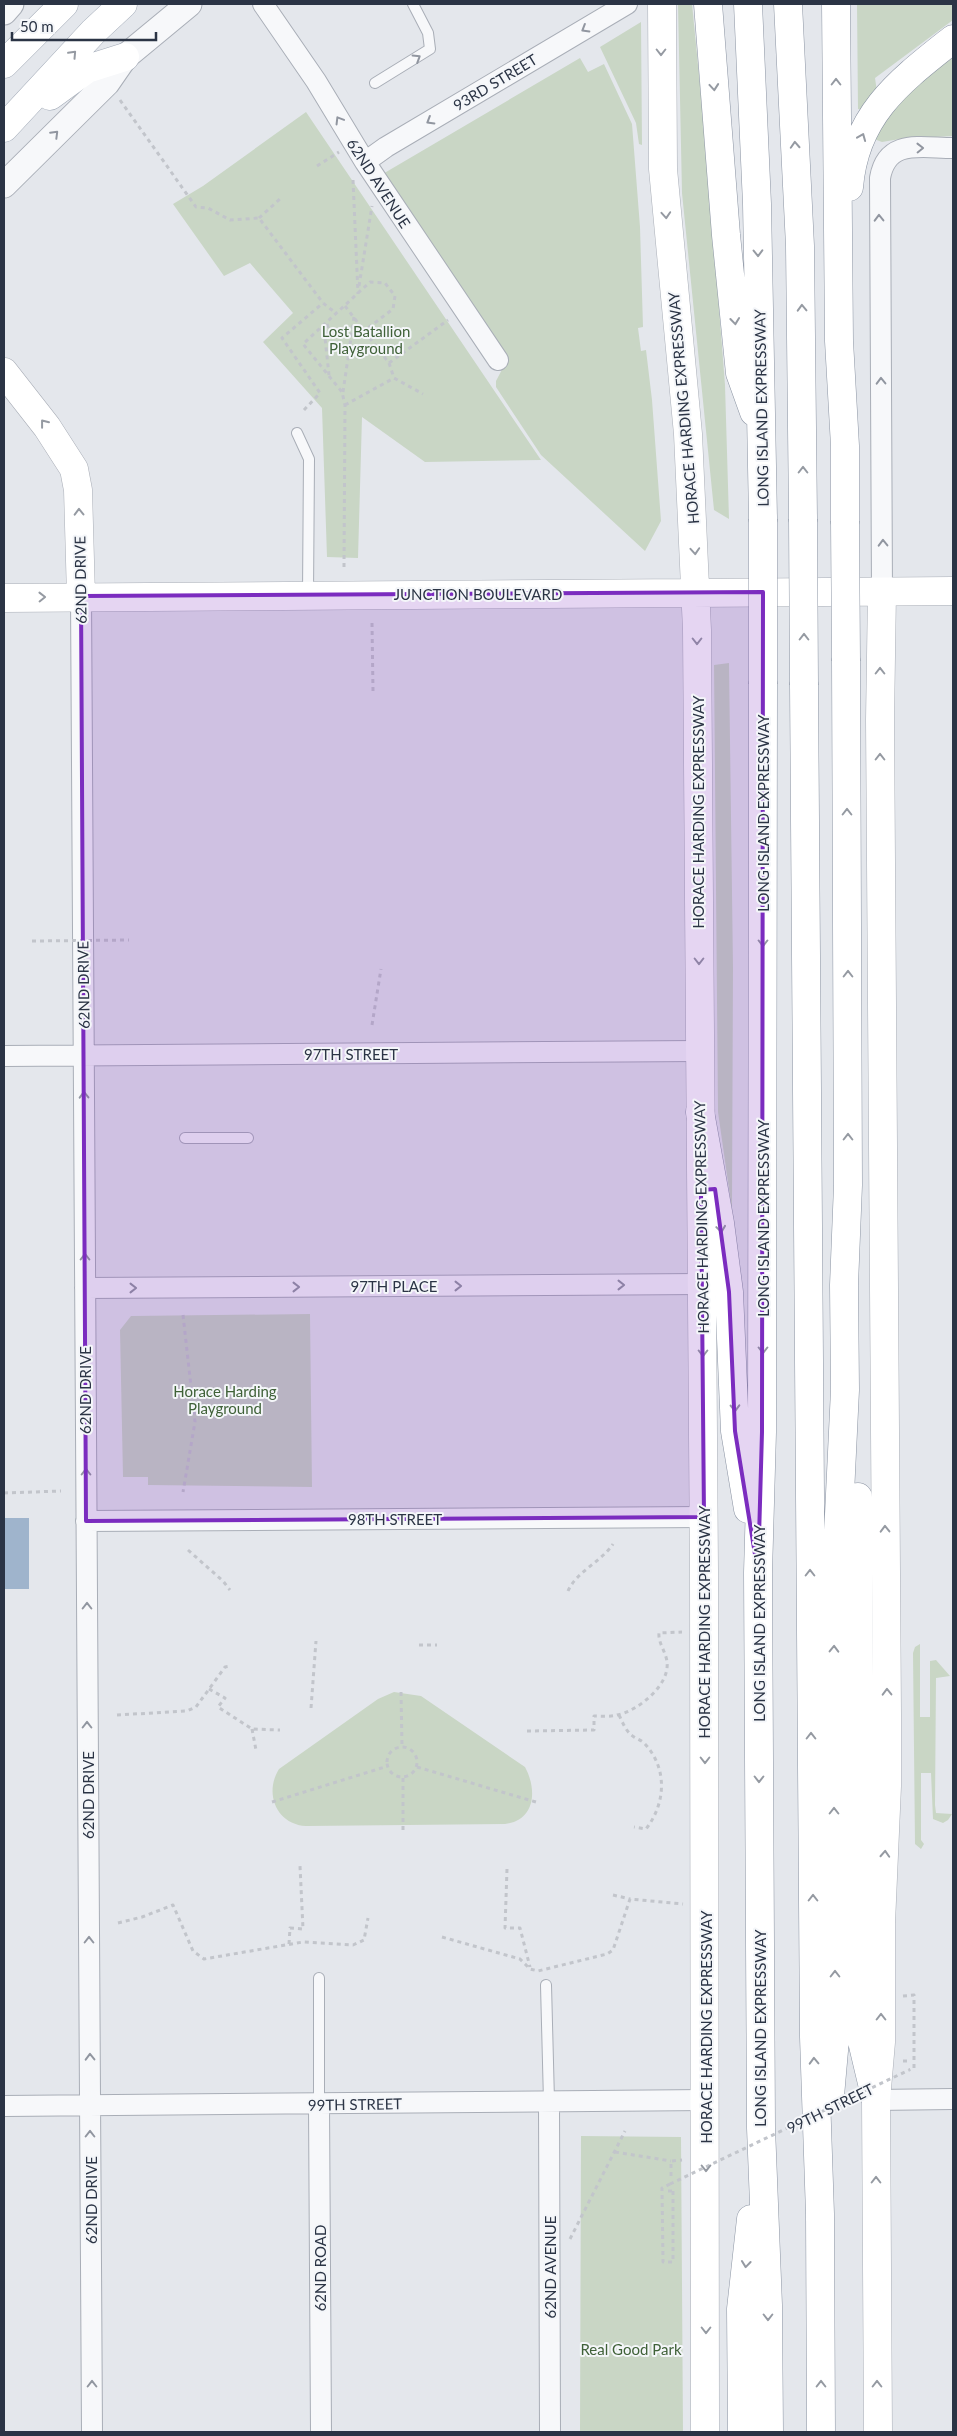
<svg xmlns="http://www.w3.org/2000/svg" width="957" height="2436" viewBox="0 0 957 2436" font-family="Lato,sans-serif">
<rect width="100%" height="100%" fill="#e4e7ec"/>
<path fill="#c9d6c5" d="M678 4H692L708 166 725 385 729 519 714 510 682 193Z
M857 4H953V20L875 78 877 92 865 110 858 109Z
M641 22 642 145 639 144 636 123 600 47Z
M953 55V136L900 139 882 142 874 139 898 101Z
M580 58 588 72 604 64 632 124 640 227 643 327 638 328 641 351 646 350 652 400 661 521 645 551 541 455 496 387V381L506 362 381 175Z
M306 112 541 460 425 462 362 417 358 558 327 557 322 408 263 342 293 313 250 263 224 276 173 204 203 186Z
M729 663 733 968 732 1210 718 1112 714 665Z
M310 1314 312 1487 148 1485V1477H123L120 1330 131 1316Z
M920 1644V1717H930V1661L936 1660 950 1676 936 1678 935 1805 936 1813 952 1814 948 1820 943 1823 933 1819 931 1773H921V1840L924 1844 921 1849 915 1844 913 1653 915 1647Z
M394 1692 421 1696 525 1767C537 1789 536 1820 505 1824L306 1826C276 1824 264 1793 279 1769L378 1699Z
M581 2136 681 2137 683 2432H580Z"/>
<path fill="#9fb4cc" d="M4 1518H29V1589H4Z"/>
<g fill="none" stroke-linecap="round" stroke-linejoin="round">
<g stroke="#a9aeb7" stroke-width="12">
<path id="service" d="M375 83 430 49 428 33 413 4
M297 433 309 459 308 594
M185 1138H248
M319 1978V2104
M546 1985 549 2101"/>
</g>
<g stroke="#a9aeb7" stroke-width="22">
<path id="minor" d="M263 4 316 81 365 162 498 360
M365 162 386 147 627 4
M882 592 880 178C887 138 921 148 953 148
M81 596 92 2432
M4 1056 699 1051
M85 1288 703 1284
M86 1521 704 1517
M876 2100 953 2099
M549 2101 550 2432
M319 2104 321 2432
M4 2106 706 2100"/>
</g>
<g stroke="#a9aeb7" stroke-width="27">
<path id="tertiary" d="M4 12 11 4
M4 185 107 83 125 57 189 4"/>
</g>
<g stroke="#a9aeb7" stroke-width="29">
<path id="secondary" d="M662 4 663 169 688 434 697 630 704 1571 705 2432
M4 372 47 427 74 469 78 490 81 596
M4 598 953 591
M878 2432 876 2100 881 2042V1923L887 1786V1715L880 720 882 592"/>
</g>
<g stroke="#a3abb8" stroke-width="29">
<path id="primary" d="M4 64 64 4
M50 96 87 69 125 57
M4 128 93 32 123 4"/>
</g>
<g stroke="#8b94a3" stroke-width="29">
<path id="motorway" d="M708 4 726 235 740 373 754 412
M748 4 757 204 763 519
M788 4 800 246 803 519
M836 4 839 341 845 446V521
M849 187C855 114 900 81 953 39
M763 684 762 1432 758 1573 761 2128 768 2305 769 2432
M804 685 814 2037 820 2214 821 2432
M700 1112 720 1223 729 1292 735 1431 748 1509
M858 1497 861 2037 876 2100
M830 2096 835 2039 833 1692 834 1618 845 1390 844 1285 848 1185 846 661
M742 2432 741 2309 751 2219"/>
</g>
<path stroke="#c2c5cb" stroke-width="3" stroke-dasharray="4 4" stroke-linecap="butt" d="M120 100 196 207 208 208 230 220 259 218 323 303 337 314
M317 166 339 152
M353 180 358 294
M259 218 281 198
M359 286 372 206
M345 306 389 363 448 320
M327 324 328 327 325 338 329 375
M389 363 394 378 423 394
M343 392 354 317
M345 405 394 378
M304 410 320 393 282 338 323 303
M344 567 345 405 342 392 303 344 370 282 385 283 395 296 393 309 364 331
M372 623 373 691
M372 1025 381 969
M183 1315 195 1422 183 1492
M4 1493 61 1491
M188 1550 223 1581 230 1590
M568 1591C576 1572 601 1562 613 1544
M419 1645H437
M209 1689 225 1698 218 1707 252 1729 280 1730
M401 1692 402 1746
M311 1708 316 1641
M117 1715 187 1711 196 1707 225 1667 231 1666
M619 1715C623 1723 626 1732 634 1737 637 1739 641 1740 644 1743 668 1768 666 1803 646 1829L634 1827
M252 1729 256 1750
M527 1731 594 1730V1716C601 1716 610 1717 617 1715 638 1711 670 1685 667 1662 666 1652 658 1643 659 1633L682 1632
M387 1762a15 15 0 1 1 30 0a15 15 0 1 1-30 0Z
M417 1767 536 1802
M403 1778V1830
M272 1802 388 1766
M507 1869 505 1928H520L530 1967
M613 1895 630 1899
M118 1923 142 1917 173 1905 193 1951 204 1959 303 1942 353 1945 364 1940 368 1918
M442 1937 520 1959 530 1969 538 1971 607 1954 613 1950 630 1899 683 1904
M289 1944 290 1928 303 1929 300 1866
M903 1996 914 1995V2068L909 2070
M615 2152 671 2161
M671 2176V2161L682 2160
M670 2184 662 2188 663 2262H673V2191
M570 2239 625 2131"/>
<use href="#service" stroke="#f7f8fa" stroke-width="10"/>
<use href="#minor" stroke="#f7f8fa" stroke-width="20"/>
<use href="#tertiary" stroke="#f7f8fa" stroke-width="25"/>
<use href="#secondary" stroke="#fff" stroke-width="28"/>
<use href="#primary" stroke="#fff" stroke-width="28"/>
<use href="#motorway" stroke="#fff" stroke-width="28"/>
<g stroke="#8b94a3" stroke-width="29" stroke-linecap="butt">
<path id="motorway-bridge" d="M763 519V684
M803 519 804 685
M845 521 846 661"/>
</g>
<path stroke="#c2c5cb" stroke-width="3" stroke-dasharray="4 4" stroke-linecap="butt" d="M32 941 129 940
M903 2061H909
M670 2184 909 2070
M668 2191H673"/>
<use href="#motorway-bridge" stroke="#fff" stroke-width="28"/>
</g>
<defs><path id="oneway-chevron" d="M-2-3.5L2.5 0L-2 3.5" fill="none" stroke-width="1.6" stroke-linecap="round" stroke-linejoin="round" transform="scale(1.25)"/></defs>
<g stroke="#9196a0">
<use href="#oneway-chevron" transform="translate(585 29) rotate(149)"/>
<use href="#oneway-chevron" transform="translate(417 58) rotate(-32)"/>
<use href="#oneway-chevron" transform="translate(339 120) rotate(-121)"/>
<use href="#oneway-chevron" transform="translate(430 121) rotate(149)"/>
<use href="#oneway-chevron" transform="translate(55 134) rotate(-45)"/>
<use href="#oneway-chevron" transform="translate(920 148) rotate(-1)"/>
<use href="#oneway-chevron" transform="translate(879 218) rotate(-91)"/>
<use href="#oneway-chevron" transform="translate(881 381) rotate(-91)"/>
<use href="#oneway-chevron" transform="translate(883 543) rotate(-91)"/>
<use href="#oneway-chevron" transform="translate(84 1095) rotate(-91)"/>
<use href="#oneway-chevron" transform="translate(85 1257) rotate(-90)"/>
<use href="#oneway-chevron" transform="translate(621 1285)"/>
<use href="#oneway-chevron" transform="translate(458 1286)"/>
<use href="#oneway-chevron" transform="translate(296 1287)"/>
<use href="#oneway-chevron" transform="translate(133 1288)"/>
<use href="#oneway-chevron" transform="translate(86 1472) rotate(-90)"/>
<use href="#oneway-chevron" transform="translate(87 1606) rotate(-90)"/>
<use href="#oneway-chevron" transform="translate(87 1725) rotate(-90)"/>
<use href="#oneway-chevron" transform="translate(89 1940) rotate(-90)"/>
<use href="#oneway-chevron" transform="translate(90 2057) rotate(-91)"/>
<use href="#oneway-chevron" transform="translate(90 2134) rotate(-90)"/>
<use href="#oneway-chevron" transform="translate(92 2384) rotate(-90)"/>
</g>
<g stroke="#959aa2">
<use href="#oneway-chevron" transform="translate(661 52) rotate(90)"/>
<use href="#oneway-chevron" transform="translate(73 54) rotate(-47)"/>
<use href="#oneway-chevron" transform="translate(836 82) rotate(-90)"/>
<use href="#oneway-chevron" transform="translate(714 87) rotate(85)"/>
<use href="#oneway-chevron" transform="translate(862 137) rotate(-68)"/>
<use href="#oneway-chevron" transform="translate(795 145) rotate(-93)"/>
<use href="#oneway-chevron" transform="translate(666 215) rotate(86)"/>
<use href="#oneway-chevron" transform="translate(758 253) rotate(89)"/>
<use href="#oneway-chevron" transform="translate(802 308) rotate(-92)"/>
<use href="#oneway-chevron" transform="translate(735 321) rotate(84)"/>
<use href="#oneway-chevron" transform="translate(44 423) rotate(-128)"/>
<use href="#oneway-chevron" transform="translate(803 470) rotate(-90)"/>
<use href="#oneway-chevron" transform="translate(79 512) rotate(-91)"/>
<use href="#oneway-chevron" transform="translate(695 551) rotate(86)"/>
<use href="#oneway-chevron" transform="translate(42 597) rotate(-1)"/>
<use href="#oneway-chevron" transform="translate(804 637) rotate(-90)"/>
<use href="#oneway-chevron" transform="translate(697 641) rotate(90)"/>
<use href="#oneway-chevron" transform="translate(880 671) rotate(-90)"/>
<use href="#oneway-chevron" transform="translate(880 757) rotate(-90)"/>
<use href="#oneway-chevron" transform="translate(847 812) rotate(-90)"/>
<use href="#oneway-chevron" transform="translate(763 943) rotate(90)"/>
<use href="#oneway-chevron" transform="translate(699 961) rotate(90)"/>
<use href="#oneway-chevron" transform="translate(848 974) rotate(-90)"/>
<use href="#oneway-chevron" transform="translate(848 1137) rotate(-90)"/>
<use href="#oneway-chevron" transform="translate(721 1229) rotate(82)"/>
<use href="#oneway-chevron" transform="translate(763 1350) rotate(90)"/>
<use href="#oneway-chevron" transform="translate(703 1353) rotate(90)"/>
<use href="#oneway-chevron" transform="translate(735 1408) rotate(89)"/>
<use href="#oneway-chevron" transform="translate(885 1529) rotate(-91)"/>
<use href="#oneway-chevron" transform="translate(810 1573) rotate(-90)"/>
<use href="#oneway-chevron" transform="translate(834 1649) rotate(-89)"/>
<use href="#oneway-chevron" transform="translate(887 1692) rotate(-91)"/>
<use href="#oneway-chevron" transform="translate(811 1736) rotate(-90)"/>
<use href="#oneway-chevron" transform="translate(705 1760) rotate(90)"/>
<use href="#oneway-chevron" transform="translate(759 1779) rotate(90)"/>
<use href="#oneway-chevron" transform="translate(834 1811) rotate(-90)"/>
<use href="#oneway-chevron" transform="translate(885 1854) rotate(-87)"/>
<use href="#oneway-chevron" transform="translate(813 1898) rotate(-90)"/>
<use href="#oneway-chevron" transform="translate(835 1974) rotate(-90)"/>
<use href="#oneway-chevron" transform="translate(881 2017) rotate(-90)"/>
<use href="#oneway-chevron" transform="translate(814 2061) rotate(-92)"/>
<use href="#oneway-chevron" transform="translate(706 2168) rotate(90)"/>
<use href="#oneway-chevron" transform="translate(876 2180) rotate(-90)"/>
<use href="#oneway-chevron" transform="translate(746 2264) rotate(96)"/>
<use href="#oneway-chevron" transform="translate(768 2317) rotate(90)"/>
<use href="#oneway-chevron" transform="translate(706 2330) rotate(90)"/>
<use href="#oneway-chevron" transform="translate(821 2384) rotate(-90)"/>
<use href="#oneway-chevron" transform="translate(877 2384) rotate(-90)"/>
</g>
<path fill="#7b2cbf" fill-opacity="0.2" stroke="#7b2cbf" stroke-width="4" stroke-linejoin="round" d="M763 592 762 1432 758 1573 735 1431 729 1292 715 1189 701 1190 704 1517 86 1521 81 596Z"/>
<g text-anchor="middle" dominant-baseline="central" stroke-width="4" stroke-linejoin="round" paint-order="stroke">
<g font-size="15" fill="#2b3445" stroke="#f4f6f9">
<text transform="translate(495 82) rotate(-31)">93RD STREET</text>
<text transform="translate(379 183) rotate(57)">62ND AVENUE</text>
<text transform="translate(683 408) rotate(-95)">HORACE HARDING EXPRESSWAY</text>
<text transform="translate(761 408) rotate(-91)">LONG ISLAND EXPRESSWAY</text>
<text transform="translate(80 580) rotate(-91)">62ND DRIVE</text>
<text x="478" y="594">JUNCTION BOULEVARD</text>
<text transform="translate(698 812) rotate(-90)">HORACE HARDING EXPRESSWAY</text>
<text transform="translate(763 813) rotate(-90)">LONG ISLAND EXPRESSWAY</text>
<text transform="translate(83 985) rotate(-91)">62ND DRIVE</text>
<text x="351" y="1054">97TH STREET</text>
<text transform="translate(701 1217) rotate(-91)">HORACE HARDING EXPRESSWAY</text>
<text transform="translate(763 1218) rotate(-90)">LONG ISLAND EXPRESSWAY</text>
<text x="394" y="1286">97TH PLACE</text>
<text transform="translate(85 1390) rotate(-90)">62ND DRIVE</text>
<text x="395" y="1519">98TH STREET</text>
<text transform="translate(704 1622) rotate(-90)">HORACE HARDING EXPRESSWAY</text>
<text transform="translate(759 1623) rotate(-90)">LONG ISLAND EXPRESSWAY</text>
<text transform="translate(88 1795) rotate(-90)">62ND DRIVE</text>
<text transform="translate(706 2027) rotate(-90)">HORACE HARDING EXPRESSWAY</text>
<text transform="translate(760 2028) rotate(-90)">LONG ISLAND EXPRESSWAY</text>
<text transform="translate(355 2104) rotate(-1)">99TH STREET</text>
<text transform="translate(830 2108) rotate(-26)">99TH STREET</text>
<text transform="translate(91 2200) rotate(-90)">62ND DRIVE</text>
<text transform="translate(550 2267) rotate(-90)">62ND AVENUE</text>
<text transform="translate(320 2268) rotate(-90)">62ND ROAD</text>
</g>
<g font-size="15" fill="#3f6138" stroke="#f4f6f9">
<text x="366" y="331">Lost Batallion<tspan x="366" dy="17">Playground</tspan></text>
<text x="225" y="1391">Horace Harding<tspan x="225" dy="17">Playground</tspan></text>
<text x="631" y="2349">Real Good Park</text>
</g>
</g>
<rect width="957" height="2436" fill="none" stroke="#2b3445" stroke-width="10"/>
<path d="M12 32v8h144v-8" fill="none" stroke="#2b3445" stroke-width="2.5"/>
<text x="20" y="32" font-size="15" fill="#2b3445" stroke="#f4f6f9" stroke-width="4" paint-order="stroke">50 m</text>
</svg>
